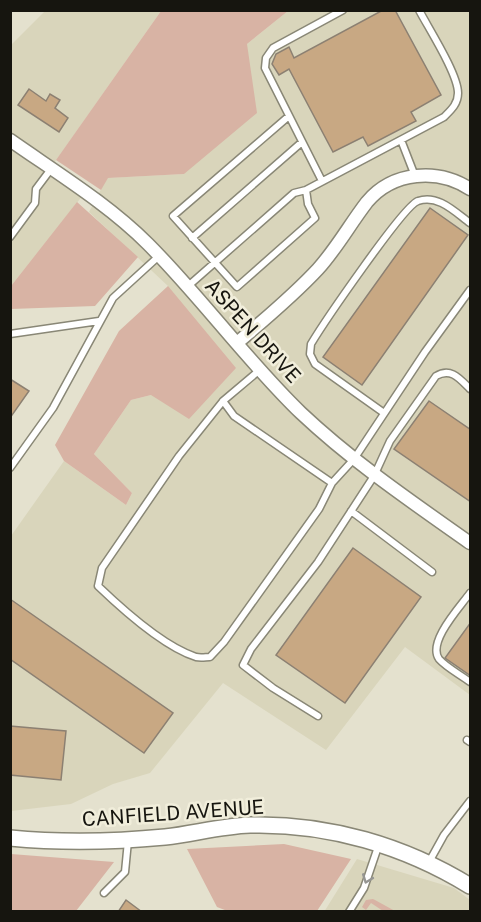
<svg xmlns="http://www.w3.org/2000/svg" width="481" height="922" viewBox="0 0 481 922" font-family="'Public Sans',sans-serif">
<rect width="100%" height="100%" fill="#e4e1ce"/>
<path fill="#d9d5bb" d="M45 11H161L52 166 87 190 11 286V45Z
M288 11H470V695L405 647 326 750 223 683 150 773 113 784 71 804 11 811V536L64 461 126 505 132 493 94 454 131 400 151 395 168 286 89 212 107 178 184 174 247 44Z
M357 859 454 888 470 900V911L324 912Z"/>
<path fill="#d8b3a4" d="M161 11H288L247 44 257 113 184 174 108 178 101 190 56 160Z
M77 202 138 257 95 306 11 309V286Z
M168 286 236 368 189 419 151 395 131 400 94 454 132 493 126 505 64 461 55 445 119 331Z
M284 844 351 859 317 911 230 912 217 907 187 849Z
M10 854H11L114 862 76 911H11Z
M373 899 375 900 395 911H383L371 903 366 910 362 907 366 900Z"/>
<path fill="#c8a883" stroke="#8c8072" stroke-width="1.5" d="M383 10H395L441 95 411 112 416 121 368 146 363 137 333 152 289 69 279 75 272 64 276 54 289 47 294 58Z
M29 89 46 101 50 94 60 100 55 108 68 118 59 132 18 105Z
M430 208 468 235 362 385 323 357Z
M10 379 29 391 10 418Z
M429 401 471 430V502L394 449Z
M353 548 421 597 345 703 276 655Z
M10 599 173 713 144 753 10 659Z
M471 622V676L445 658Z
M10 726 66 731 61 780 10 775Z
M126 900 142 912H118Z"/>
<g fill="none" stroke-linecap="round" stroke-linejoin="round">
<g stroke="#898776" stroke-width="9">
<path id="service" d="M289 116 173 216 237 287 315 218 308 204 306 190 444 117C451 110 458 104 458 93 458 74 429 29 419 10
M401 140 415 176
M322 181 265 68 266 58 273 48 343 10
M10 237 35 203 36 189 51 169
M192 238 302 142
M187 287 294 193 306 190
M10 334 99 321
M261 369 223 401 179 456 102 568 98 586C122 609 165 647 196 657 201 658 206 657 210 657L224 642 319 509 332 483
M223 401 234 416 332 483 354 459 425 352 470 290
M384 413 315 364 310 354 311 344C323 324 404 205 418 201 438 194 455 212 470 223
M10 468 53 408 113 298 159 256
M351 511 432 572
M470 593C460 607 427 642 439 659 447 668 461 675 470 682
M318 716 273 688 243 665 251 649 318 562 374 476 390 441 436 376C451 367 460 379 470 389
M467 740 470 742
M429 862 444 835 470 801
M104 893 125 872 128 841
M349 912 364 888 379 844"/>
</g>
<g stroke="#898776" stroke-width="15">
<path id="minor" d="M10 140C57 173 108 204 148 244 201 297 247 361 301 413 353 462 412 502 470 543
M237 343C265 319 293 296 318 269 337 248 350 224 367 202 393 171 438 168 470 189"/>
</g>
<g stroke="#898776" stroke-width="18">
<path id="tertiary" d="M10 838C62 843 113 842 165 837 193 834 221 826 250 825 328 823 405 846 470 886"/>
</g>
<use href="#service" stroke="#fff" stroke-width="6"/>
<use href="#minor" stroke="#fff" stroke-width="12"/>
<use href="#tertiary" stroke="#fff" stroke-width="15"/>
</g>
<defs><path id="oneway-chevron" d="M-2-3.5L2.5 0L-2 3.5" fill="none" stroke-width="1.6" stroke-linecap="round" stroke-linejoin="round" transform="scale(1.5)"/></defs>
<use stroke="#969693" href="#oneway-chevron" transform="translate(367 879) rotate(111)"/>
<g text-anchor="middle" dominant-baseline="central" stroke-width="5" stroke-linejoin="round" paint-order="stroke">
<g font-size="20" fill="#16150f" stroke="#f1eedb">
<text transform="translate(253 331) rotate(48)">ASPEN DRIVE</text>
<text transform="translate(173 813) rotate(-4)">CANFIELD AVENUE</text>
</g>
</g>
<rect width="481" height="922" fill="none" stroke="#16150f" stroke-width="24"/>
</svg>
